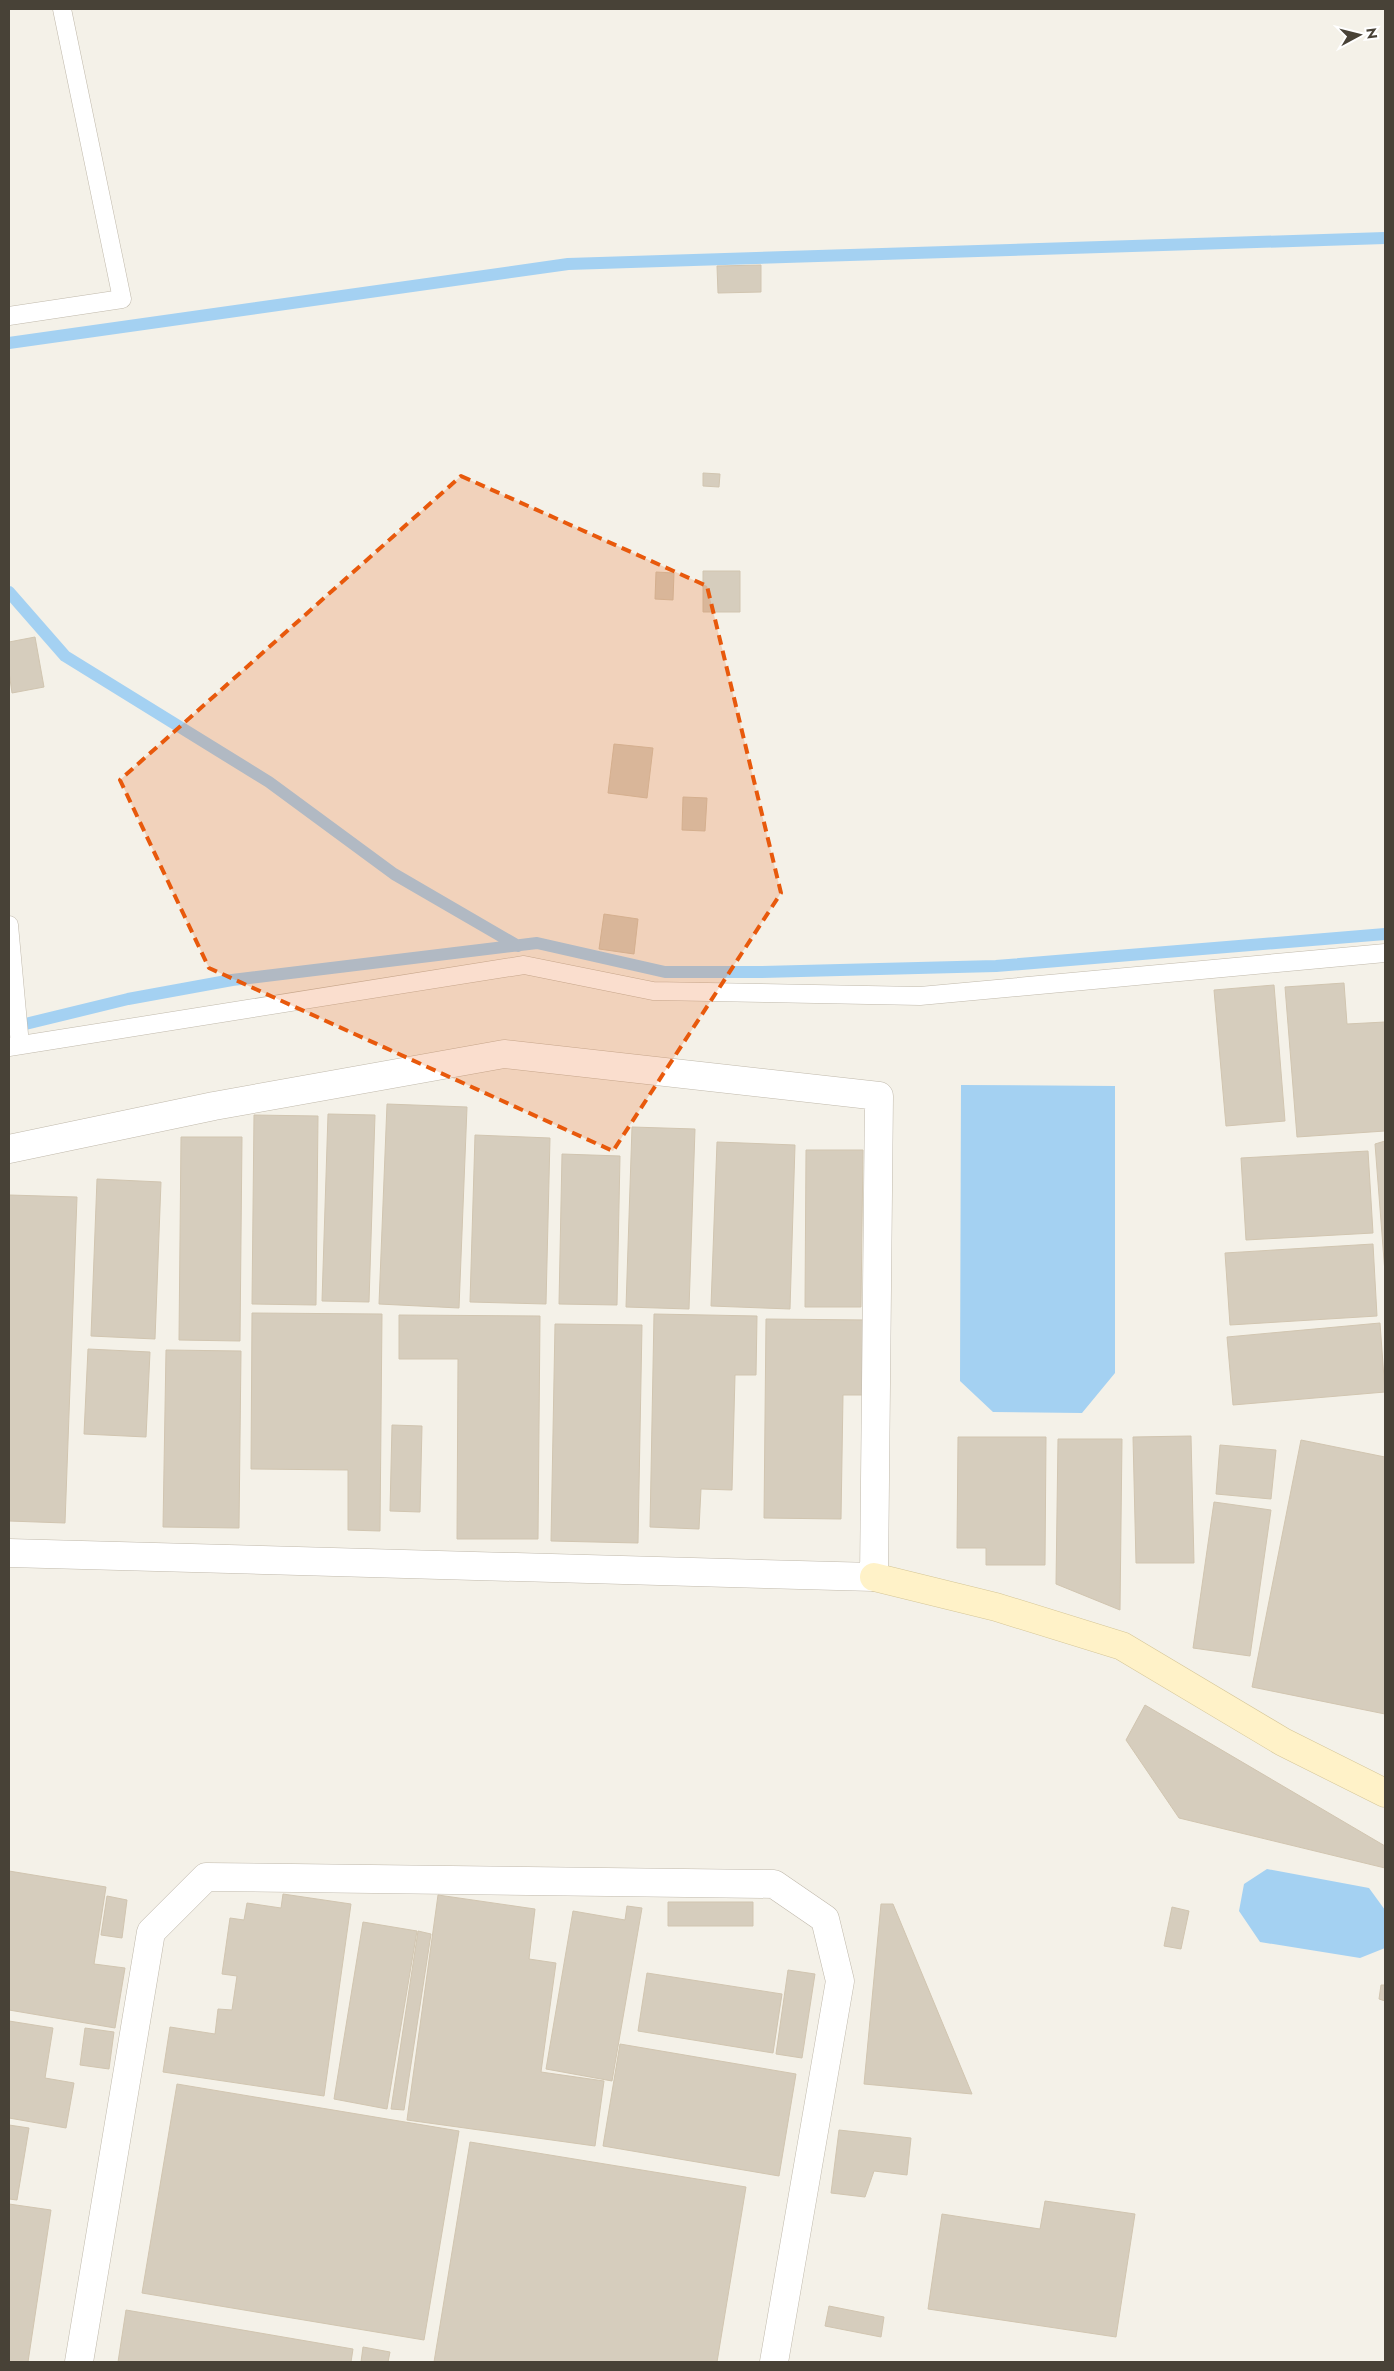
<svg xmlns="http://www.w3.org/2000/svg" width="1394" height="2371" viewBox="0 0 1394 2371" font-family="Jost,sans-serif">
<rect width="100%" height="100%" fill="#f4f1e8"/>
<path fill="#a4d1f2" d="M961 1085 1115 1086V1373L1082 1413 993 1412 960 1381Z
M1267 1869 1369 1888 1385 1910V1948L1360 1958 1260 1942 1239 1911 1244 1884Z"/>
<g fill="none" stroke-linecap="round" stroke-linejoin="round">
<path stroke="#a4d1f2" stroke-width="12" d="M9 343 568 264 1385 238
M9 592 65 656 269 782 394 874 518 946
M9 1028 128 999 232 980 537 943 665 972H762L996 966 1385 934"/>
</g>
<path fill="#d6cdbd" stroke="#d1c5b0" d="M761 265V292L718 293 717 266Z
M703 473 720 474 719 487 703 486Z
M703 571H740V612H703Z
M656 572 674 573 673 600 655 599Z
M35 637 44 687 12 693 9 672V642Z
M614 744 653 748 647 798 608 793Z
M683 797 707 798 705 831 682 830Z
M604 914 638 919 634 954 599 949Z
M1344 983 1347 1024 1385 1022V1131L1297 1137 1285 987Z
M1274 985 1285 1121 1226 1126 1214 990Z
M387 1104 467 1107 459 1308 379 1304Z
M328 1114 375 1115 369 1302 322 1301Z
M254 1115 318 1116 316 1305 252 1304Z
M632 1127 695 1129 689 1309 626 1307Z
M475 1135 550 1138 546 1304 470 1302Z
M181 1137H242L240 1341 179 1340Z
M1385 1141V1273L1375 1144Z
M717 1142 795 1145 790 1309 711 1306Z
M806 1150H863L861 1307H805Z
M1368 1151 1373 1233 1246 1240 1241 1158Z
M562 1154 620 1156 617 1305 559 1304Z
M97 1179 161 1182 155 1339 91 1336Z
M9 1195 77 1197 65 1523 9 1521Z
M1373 1244 1377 1316 1230 1325 1225 1253Z
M252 1313 382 1314 380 1531 348 1530V1470L251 1469Z
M654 1314 757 1316 756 1375H735L732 1490 701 1489 699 1529 650 1527Z
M399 1315 540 1316 538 1539H457L458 1359H399Z
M766 1319 868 1320 867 1395H843L841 1519 764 1518Z
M1380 1323 1385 1392 1233 1405 1227 1337Z
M555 1324 642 1325 638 1543 551 1541Z
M88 1349 150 1352 146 1437 84 1434Z
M166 1350 241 1351 239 1528 163 1527Z
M392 1425 422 1426 420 1512 390 1511Z
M1191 1436 1194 1563H1136L1133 1437Z
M958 1437H1046L1045 1565H986V1548H957Z
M1058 1439H1122L1120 1610 1056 1584Z
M1301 1440 1385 1457V1714L1252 1687Z
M1220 1445 1276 1450 1271 1499 1216 1494Z
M1214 1502 1271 1510 1250 1656 1193 1648Z
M1145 1705 1385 1846V1868L1179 1818 1126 1740Z
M9 1871 106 1887 94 1964 125 1968 115 2028 9 2010Z
M283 1894 351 1904 324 2096 163 2072 170 2027 215 2034 218 2009 232 2010 237 1976 222 1974 230 1918 244 1920 247 1903 281 1908Z
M438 1895 535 1909 529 1959 556 1963 541 2072 604 2081 595 2146 407 2120Z
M107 1896 127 1900 122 1938 101 1935Z
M668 1902H753V1926H668Z
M881 1904H893L972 2094 864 2084Z
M627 1906 642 1908 612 2081 546 2069 573 1911 625 1920Z
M1172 1907 1189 1911 1181 1949 1164 1946Z
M363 1922 417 1931 387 2109 334 2099Z
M418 1931 431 1934 404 2110 391 2109Z
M788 1970 815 1974 802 2058 776 2054Z
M647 1973 782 1994 773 2053 638 2031Z
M1381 1985H1385V2001L1379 1999Z
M9 2021 53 2028 45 2078 74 2083 66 2128 9 2118Z
M85 2028 114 2032 109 2069 80 2065Z
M620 2044 796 2074 779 2176 603 2146Z
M177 2084 459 2131 424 2340 142 2293Z
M9 2125 29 2128 17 2200 9 2199Z
M839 2130 911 2138 907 2175 874 2171 865 2197 831 2193Z
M470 2142 746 2187 717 2362H434Z
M1045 2201 1135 2214 1116 2337 928 2309 942 2214 1040 2229Z
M9 2204 51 2210 28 2362H9Z
M829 2306 884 2317 881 2337 825 2326Z
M126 2310 353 2349 351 2362H118Z
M363 2347 390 2352 388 2362H361Z"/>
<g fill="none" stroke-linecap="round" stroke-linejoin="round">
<g stroke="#c0b9ab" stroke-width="19">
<path id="lane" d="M9 316 122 299 62 9
M9 925 20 1045
M9 1047 524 965 653 991 920 996 1385 953"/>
</g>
<g stroke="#c0b9ab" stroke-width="29">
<path id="street" d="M9 1149 214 1106 504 1054 879 1096 874 1577 9 1553
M79 2362 151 1932 206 1877 774 1884 825 1919 840 1981 774 2362"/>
</g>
<g stroke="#d5c697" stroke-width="29">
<path id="secondary" d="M874 1577 996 1607 1122 1646 1283 1742 1385 1793"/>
</g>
<use href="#lane" stroke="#fff" stroke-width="18"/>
<use href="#street" stroke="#fff" stroke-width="28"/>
<use href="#secondary" stroke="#fff2c8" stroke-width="28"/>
</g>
<path fill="#e8590c" fill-opacity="0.2" stroke="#e8590c" stroke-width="4" stroke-dasharray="10 6" stroke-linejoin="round" d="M461 476 707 586 781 893 613 1151 209 968 120 780Z"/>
<rect width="1394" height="2371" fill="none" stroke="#484237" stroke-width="20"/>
<g transform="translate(1359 35) rotate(83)" stroke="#ffffff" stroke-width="4" paint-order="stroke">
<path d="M0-4L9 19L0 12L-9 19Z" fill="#484237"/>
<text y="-8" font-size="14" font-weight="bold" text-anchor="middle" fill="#484237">N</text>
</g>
</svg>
